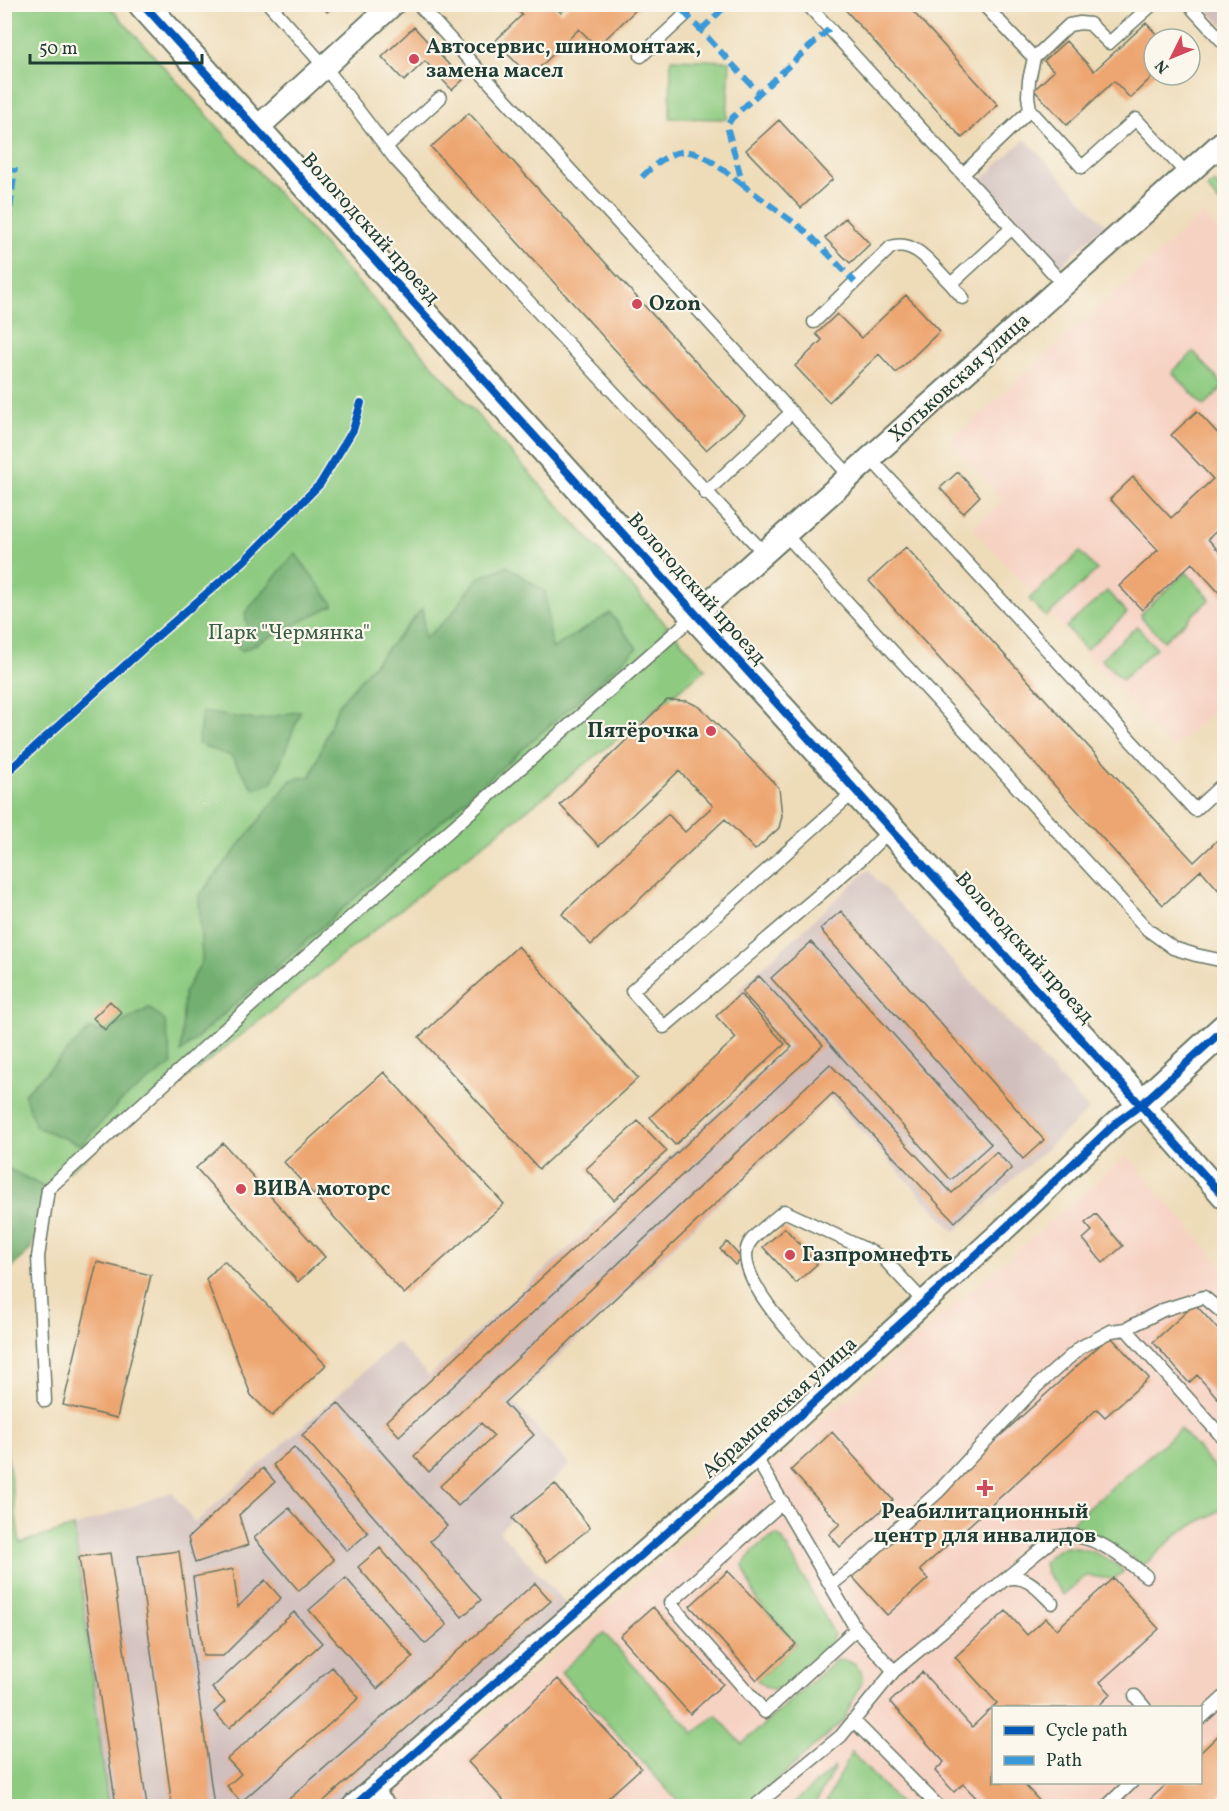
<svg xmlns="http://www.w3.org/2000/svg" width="1229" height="1811" viewBox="0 0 1229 1811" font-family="Vollkorn,serif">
<rect width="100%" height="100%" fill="#fbf7ec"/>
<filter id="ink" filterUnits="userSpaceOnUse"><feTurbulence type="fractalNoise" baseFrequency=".0167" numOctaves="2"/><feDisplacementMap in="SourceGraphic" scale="12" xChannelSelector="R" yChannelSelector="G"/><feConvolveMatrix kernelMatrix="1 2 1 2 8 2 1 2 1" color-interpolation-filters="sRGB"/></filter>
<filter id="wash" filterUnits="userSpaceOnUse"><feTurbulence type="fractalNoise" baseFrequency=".008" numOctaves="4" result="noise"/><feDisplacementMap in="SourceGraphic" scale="24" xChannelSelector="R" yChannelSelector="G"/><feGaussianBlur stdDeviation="1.35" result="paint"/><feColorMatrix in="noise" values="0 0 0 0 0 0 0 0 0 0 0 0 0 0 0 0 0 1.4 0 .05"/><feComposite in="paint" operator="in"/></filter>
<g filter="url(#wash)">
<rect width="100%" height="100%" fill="#eedcb9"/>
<path fill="#f6d2c3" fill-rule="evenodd" d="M1203 213 1224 237V702L1172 749 973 528 1003 500 950 441Z
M1127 1155 1224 1268V1806H380ZM994 1708H1200V1782H994Z"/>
<path fill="#d1bfbd" d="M1203 5H1224V27Z
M1025 139 1105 224 1061 265 981 180Z
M868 870 1089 1110 955 1232 830 1097 512 1401 570 1465 499 1531 569 1607 353 1806H108L74 1527 172 1492 195 1523 397 1342 429 1376 789 1046 738 990Z"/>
<path fill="#8ecb81" stroke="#56845a" stroke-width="1.5" d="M5 5H108L706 669 48 1187 5 1274Z
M671 59 730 61 727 119 670 118Z
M1214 182 1224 194V208L1207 188Z
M1194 352 1224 386 1204 406 1172 372Z
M1080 552 1097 570 1046 617 1029 599Z
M1185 573 1188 574 1210 599 1164 641 1142 619 1141 614Z
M1107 591 1127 613 1086 650 1066 627Z
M1137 626 1156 648 1122 680 1101 659Z
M1180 1429 1224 1478V1508L1179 1533 1143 1566C1121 1550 1098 1532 1071 1528L1074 1520Z
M4 1431 20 1543 74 1527 108 1806H5Z
M777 1535 783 1540 834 1634 831 1643 783 1688C772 1691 765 1688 757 1680L796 1644 757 1601 743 1566C749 1553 764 1540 777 1535Z
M1066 1547C1088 1548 1107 1556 1124 1571L1114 1579 1086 1576 1063 1595 1046 1572 1044 1563C1049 1554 1056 1550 1066 1547Z
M604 1633 694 1733 716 1715 742 1744 836 1660 847 1661 854 1664 861 1671 862 1677V1682L843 1721 748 1806H682L561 1672Z
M852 1752 853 1754 902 1806H824Z
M835 1767 814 1806H790Z"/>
<path fill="#72af6f" stroke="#487652" stroke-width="1.5" d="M295 553 334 605 242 651 236 645 247 626 245 613Z
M507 566 545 592 552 649 610 613 637 648 181 1052 184 993 202 961 199 896 291 780 311 776 338 705 423 608 424 639 450 616 478 578Z
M301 711 272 783 254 789 231 756 198 744 202 712 256 720Z
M149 1008 165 1021 172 1064 120 1102 81 1145 36 1127 24 1094 90 1029 105 1032Z
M5 1167 48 1189 31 1249 5 1274Z"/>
<g id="blocks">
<path fill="#eda671" d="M320 4H336L327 12Z
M521 4H553L561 13 570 4 640 6 597 47 579 29 530 77 495 41 522 15 517 9Z
M840 4H906L998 105 962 138Z
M1146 23 1161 39H1154V75L1130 98 1114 81 1067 125 1034 90 1054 71 1044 61 1066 41 1094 71Z
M414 27 463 80 452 90 425 61 404 81 382 57Z
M469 113 745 416 706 450 431 147Z
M779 120 833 179 801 208 746 150Z
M845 218 870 244 850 263 825 238Z
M906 295 940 331 896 373 879 354 829 402 795 366 822 340 816 334 837 314 861 338Z
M1197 411 1224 440V524L1208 539 1224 557V598L1192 563 1142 610 1119 586 1158 550 1110 499 1133 477 1171 518 1213 479 1171 435Z
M958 472 980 496 963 513 940 488Z
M906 547 1194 862 1224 834V892L1222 894 1201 870 1163 905 869 581Z
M667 700 687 701 700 707 779 788 782 816 779 828 755 850 725 819 591 945 562 914 668 814 685 832 713 806 679 771 599 846 560 805Z
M841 911 1044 1140 1023 1159 820 929Z
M811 942 991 1144 951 1180 771 978Z
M518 946 638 1078 539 1169 419 1037Z
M759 976 823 1045 399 1436 386 1421 792 1047 742 992Z
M740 994 785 1044 675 1145 650 1117 736 1038 716 1016Z
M110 1001 122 1013 105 1030 93 1018Z
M830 1064 952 1193 996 1152 1012 1168 955 1222 833 1093 504 1403 534 1435 458 1506 440 1486 494 1436 481 1423 429 1472 414 1456Z
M384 1072 504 1204 404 1294 284 1162Z
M638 1121 667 1151 614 1200 586 1169Z
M223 1143 325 1257 298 1282 196 1168Z
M1096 1214 1123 1246 1103 1263 1083 1239 1092 1231 1085 1223Z
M785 1228 817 1264 796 1283 763 1247Z
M727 1242 742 1259 735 1265 720 1249Z
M224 1261 326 1365 272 1416 251 1395 206 1279Z
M97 1262 151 1275 117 1418 63 1405Z
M1195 1304 1224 1336V1405L1197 1375 1189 1383 1153 1342Z
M1110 1336 1149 1378 1105 1417 1097 1409 920 1570 928 1579 887 1615 849 1573Z
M338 1403 447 1526 430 1541 481 1600 462 1617 302 1435Z
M832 1432 893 1500 840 1547 829 1534 840 1524 791 1470Z
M294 1447 368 1533 347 1551 273 1465Z
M263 1468 275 1482 239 1515 248 1545 195 1563 188 1538Z
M555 1484 590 1528 547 1562 512 1518Z
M289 1508 334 1560 299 1591 254 1538Z
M380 1548 447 1625 425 1644 358 1567Z
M179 1551 214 1806H172L138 1556Z
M110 1553 147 1806H116L79 1557Z
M233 1569 238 1607 265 1580 281 1598 223 1656H203L193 1577Z
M728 1571 796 1644 757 1680 690 1606Z
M346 1578 413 1657 377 1689 309 1610Z
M1113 1578 1159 1629 1100 1682 1111 1694 1096 1708H994V1782H1022L1044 1806H984L963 1784 954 1792 935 1771 944 1762 890 1702 922 1672 972 1727 997 1703 955 1657 1006 1611 1027 1635 1046 1618 1057 1629Z
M535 1583 551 1601 318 1806H281Z
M653 1607 723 1684 690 1714 620 1636Z
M294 1612 322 1643 229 1728 214 1712 225 1702 212 1688Z
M332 1667 359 1698 241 1802 227 1786 241 1774 227 1759Z
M558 1679 641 1768 599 1806H509L468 1762Z
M1224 1730V1793L1210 1806H1143L1169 1782H1200V1753Z"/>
</g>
</g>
<g filter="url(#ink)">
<use href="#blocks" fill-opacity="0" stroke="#677563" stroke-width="1.5"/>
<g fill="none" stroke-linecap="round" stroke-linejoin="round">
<g stroke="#677563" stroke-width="15">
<path id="service" d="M269 4 325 67 396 160 764 553
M418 4 850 476
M807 4 1064 285
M983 4 1034 58
M1188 4 1224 43
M641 56 684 16 682 4
M1030 110 1028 96 1029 80 1034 58 1069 25 1080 23 1090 24 1109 43 1153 4
M386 147 440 98
M963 174 1030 110 1082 167 1136 119 1187 174
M951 284 963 298
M814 322 891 247C916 238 935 269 951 284L1012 228
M870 458 1195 810 1224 783
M705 493 792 412
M785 534 1148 930 1173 948 1196 955 1224 961
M855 791 632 991 664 1027 861 859 891 829
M1126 1329 1224 1439
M836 1382C814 1358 727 1276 750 1242 757 1232 774 1220 784 1211L882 1257 924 1302
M45 1401 38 1257 48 1189 285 975 695 615
M783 1502 670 1603 765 1712 856 1629
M1007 1579C1027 1574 1039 1590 1052 1603
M831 1585 861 1561 939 1491 1037 1386 1081 1347 1111 1331 1126 1329 1163 1310 1204 1297 1224 1314
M894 1671 1056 1537C1089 1529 1121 1556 1146 1576
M1135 1696 1145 1708
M1200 1719 1224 1697
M853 1720 938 1806
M374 1789 391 1806
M755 1806 841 1736 894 1671 856 1629 755 1456
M1107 1806 1132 1782"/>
</g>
<g stroke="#677563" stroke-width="26">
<path id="minor" d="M256 129 393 4
M695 615 1224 141
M354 1806 755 1456 999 1234 1117 1122 1142 1104 1224 1197"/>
</g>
<g stroke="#677563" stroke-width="32">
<path id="tertiary" d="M143 4 675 593 1142 1104 1224 1029"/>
</g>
<use href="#service" stroke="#fff" stroke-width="12"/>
<use href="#minor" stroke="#fff" stroke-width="22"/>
<use href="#tertiary" stroke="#fff" stroke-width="28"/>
<path stroke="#3a99d8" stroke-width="6" stroke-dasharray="12 6" stroke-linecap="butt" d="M683 11 759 93
M829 29 732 118 727 126 743 185 808 233 855 282
M701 30 728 4
M642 177C685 133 701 153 743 185
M4 262 15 168"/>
<g stroke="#fbf7ec" stroke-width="11">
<path id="cycleway" d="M143 4 1224 1197
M4 775 154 639 244 561 320 484 353 430 361 403
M354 1806 755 1456 999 1234 1117 1122 1142 1104 1224 1029"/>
</g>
<use href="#cycleway" stroke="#0057b8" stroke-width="8"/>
</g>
</g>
<g fill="#d1495b" stroke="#fbf7ec" stroke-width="2">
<circle cx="414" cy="59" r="6"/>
<circle cx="637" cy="304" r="6"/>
<circle cx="711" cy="731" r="6"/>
<circle cx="241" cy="1189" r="6"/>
<circle cx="790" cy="1255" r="6"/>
<path d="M982 1479h6v6h6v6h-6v6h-6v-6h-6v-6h6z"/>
</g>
<g text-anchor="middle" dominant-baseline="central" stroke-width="4.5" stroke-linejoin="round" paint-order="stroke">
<g font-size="21" font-weight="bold" fill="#1f3d34" stroke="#fbf7ec" text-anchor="start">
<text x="426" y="47">Автосервис, шиномонтаж,<tspan x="426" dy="24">замена масел</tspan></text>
<text x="649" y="304">Ozon</text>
<text x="699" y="731" text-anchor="end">Пятёрочка</text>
<text x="253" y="1189">ВИВА моторс</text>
<text x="802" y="1255">Газпромнефть</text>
<text x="985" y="1512" text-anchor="middle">Реабилитационный<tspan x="985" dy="24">центр для инвалидов</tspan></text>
</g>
<g font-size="21" fill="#1f3d34" stroke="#fbf7ec">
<text transform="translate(370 229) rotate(48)">Вологодский проезд</text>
<text transform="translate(960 378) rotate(-42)">Хотьковская улица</text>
<text transform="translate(696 589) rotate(48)">Вологодский проезд</text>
<text transform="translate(1024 948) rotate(48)">Вологодский проезд</text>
<text transform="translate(780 1408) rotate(-42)">Абрамцевская улица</text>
</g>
<g font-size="21" fill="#3b6047" stroke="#fbf7ec">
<text x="289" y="633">Парк "Чермянка"</text>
</g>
</g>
<rect width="1229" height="1811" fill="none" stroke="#fbf7ec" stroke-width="24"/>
<rect x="992" y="1706" width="210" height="78" fill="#fbf7ec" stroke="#a3ada2" stroke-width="1.5"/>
<rect x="1004" y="1726" width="30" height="9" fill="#0057b8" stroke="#a3ada2" stroke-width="1.5"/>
<text x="1046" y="1736" font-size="18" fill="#1f3d34">Cycle path</text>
<rect x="1004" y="1756" width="30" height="9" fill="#3a99d8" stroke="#a3ada2" stroke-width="1.5"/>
<text x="1046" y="1766" font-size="18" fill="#1f3d34">Path</text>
<g transform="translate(1172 57) rotate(227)"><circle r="28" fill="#fbf7ec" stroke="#a3ada2" stroke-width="1.5"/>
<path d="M0-4.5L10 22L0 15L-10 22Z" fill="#d1495b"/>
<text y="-9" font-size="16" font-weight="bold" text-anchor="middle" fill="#1f3d34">N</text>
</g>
<path d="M30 54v9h172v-9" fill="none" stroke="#1f3d34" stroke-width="3"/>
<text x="39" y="54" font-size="18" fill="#1f3d34" stroke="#fbf7ec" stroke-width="4.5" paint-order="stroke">50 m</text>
</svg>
